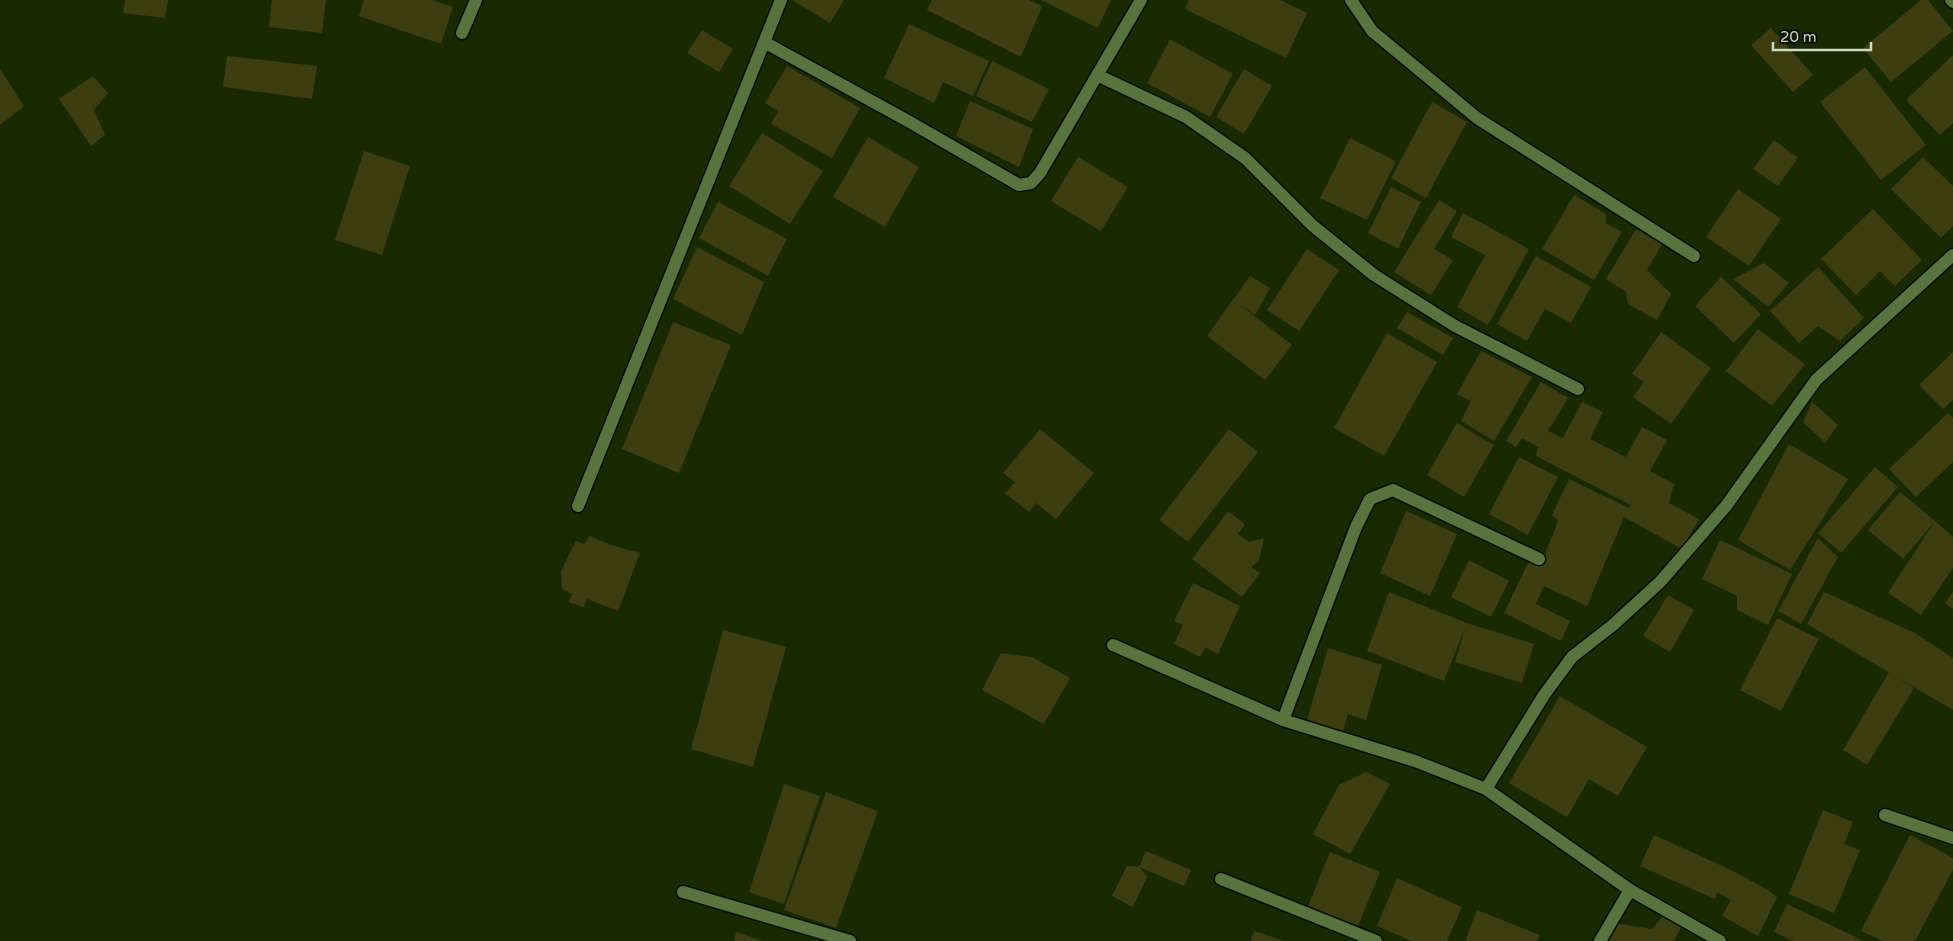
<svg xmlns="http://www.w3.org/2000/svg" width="1953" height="941" viewBox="0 0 1953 941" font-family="'Varela Round',sans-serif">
<rect width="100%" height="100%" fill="#192a02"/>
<path fill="#3c3d11" d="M125 0H168L165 18 123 13Z
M272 0H326L322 33 269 27Z
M364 0H432L453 7 441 44 359 16Z
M792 0H844L830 23Z
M932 0H1029L1042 6 1021 57 927 10Z
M1041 0H1111L1098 28Z
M1189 0H1280L1307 13 1286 58 1185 9Z
M1921 0H1928L1953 31 1891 82 1863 48Z
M909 24 989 61 973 96 943 82 934 103 884 78Z
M1771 28 1813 75 1793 92 1751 45Z
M702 30 733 49 719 72 687 53Z
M1170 39 1233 74 1210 117 1147 83Z
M1953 55V123L1940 135 1906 100Z
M227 56 317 66 312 99 223 87Z
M992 61 1049 89 1032 122 976 96Z
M787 66 860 108 832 158 771 124 778 111 765 103Z
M1865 67 1926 145 1881 180 1820 102Z
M0 69 24 106 0 125Z
M1244 69 1272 86 1244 134 1216 117Z
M93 76 108 93 94 110 105 135 91 146 59 99Z
M970 101 1033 129 1019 167 956 136Z
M1432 102 1467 122 1426 198 1391 178Z
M762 133 823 171 790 224 729 186Z
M868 137 919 167 885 227 833 197Z
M1350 138 1396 161 1367 220 1320 198Z
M1774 140 1798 158 1778 186 1753 169Z
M364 151 410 166 382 255 335 240Z
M1078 157 1128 187 1101 231 1051 201Z
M1923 157 1953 186V226L1941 238 1891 189Z
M1391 187 1421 202 1398 249 1368 233Z
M1738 189 1781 219 1749 266 1706 237Z
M1574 195 1606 214V223L1622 232 1594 280 1542 249Z
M1439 200 1457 211 1434 249 1453 260 1431 295 1394 272Z
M718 202 787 239 768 276 699 238Z
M1873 209 1922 260 1895 286 1880 271 1856 295 1821 259Z
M1463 213 1529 249 1488 325 1457 307 1485 255 1451 237Z
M1636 229 1662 244 1647 270 1671 294 1657 320 1628 304 1626 292 1606 279Z
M697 247 764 282 742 335 673 299Z
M1307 249 1339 270 1299 331 1267 310Z
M1536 256 1591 287 1571 323 1545 309 1527 341 1497 324Z
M1764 263 1789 283 1768 307 1733 279Z
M1818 267 1864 318 1840 341 1818 326 1799 343 1770 311Z
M1250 276 1270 288 1255 315 1240 305 1292 345 1265 380 1207 336Z
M1721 277 1761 314 1734 343 1695 306Z
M1407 312 1453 338 1443 355 1397 328Z
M673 322 731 345 679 473 622 449Z
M1758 329 1805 364 1772 406 1726 371Z
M1661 332 1711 368 1671 424 1633 397 1644 382 1632 374Z
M1387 333 1437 362 1384 456 1334 428Z
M1481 351 1532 377 1494 441 1461 421 1471 401 1457 394Z
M1953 352V400L1943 409 1919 385Z
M1541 382 1568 398 1548 431 1563 438 1582 402 1603 412 1590 439 1626 457 1642 427 1667 440 1650 471 1674 484 1669 503 1699 519 1682 549 1624 517 1587 606 1544 586 1536 604 1570 621 1561 641 1504 613 1531 557 1542 562 1558 521 1552 515 1569 479 1629 508 1631 505 1536 456 1538 447 1522 438 1516 447 1506 441Z
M1812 402 1838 425 1825 443 1803 422Z
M1948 413 1953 418V462L1916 497 1889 469Z
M1457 423 1494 445 1464 497 1427 475Z
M1040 429 1094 473 1056 519 1036 503 1029 512 1005 493 1015 482 1003 473Z
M1229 429 1258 452 1188 542 1159 520Z
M1789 444 1848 479 1790 570 1738 540Z
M1519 457 1558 477 1528 535 1489 514Z
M1875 467 1898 487 1841 553 1818 533Z
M1900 492 1935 521 1903 559 1868 530Z
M1228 511 1245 524 1238 534 1249 542 1264 538 1259 561 1251 567 1260 573 1242 597 1192 559Z
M1406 511 1457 534 1430 596 1380 573Z
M1935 521 1953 537V568L1921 615 1888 593Z
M590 536 611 545 640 553 618 611 587 599 583 607 569 602 572 594 562 589 561 571 576 541 584 544Z
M1818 538 1838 557 1801 624 1778 611Z
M1720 540 1792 574 1768 625 1737 610V596L1702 579Z
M1469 560 1509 581 1491 617 1451 597Z
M1193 583 1240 606 1218 654 1205 647 1200 657 1174 644 1183 625 1174 621Z
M1389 592 1467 623 1534 644 1522 683 1455 662 1465 628 1444 681 1367 651Z
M1824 592 1915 633 1953 658V710L1807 624Z
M1953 592V609L1945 603Z
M1668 595 1694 610 1670 652 1643 636Z
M1777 618 1819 639 1781 711 1740 690Z
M723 630 786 647 753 767 691 749Z
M1328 648 1382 665 1366 720 1348 714 1343 731 1307 720Z
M1001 653 1032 657 1070 678 1044 724 982 690Z
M1889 672 1914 688 1867 765 1843 750Z
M1560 696 1647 747 1618 796 1589 779 1567 817 1509 783Z
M1366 772 1390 784 1350 854 1313 834 1339 785Z
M784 784 820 796 784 904 749 892Z
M826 792 878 811 836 928 784 910Z
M1823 810 1853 822 1844 844 1860 850 1834 913 1789 894Z
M1654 835 1729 869 1768 890 1777 897 1758 936 1722 916 1731 900 1717 892 1715 899 1640 866Z
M1910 835 1953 858V870L1915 941H1883L1861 931Z
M1146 851 1191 870 1184 886 1139 867Z
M1330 852 1380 872 1358 926 1308 906Z
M1127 866 1139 867 1147 877 1133 907 1112 896Z
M1397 878 1462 907 1447 941H1412L1377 926Z
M1787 904 1864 941H1793L1774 932Z
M1477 910 1540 935 1537 941H1465Z
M1664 915 1682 925 1674 941H1606L1615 923 1652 929Z
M1254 931 1284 941H1251Z
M736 932 763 941H734Z"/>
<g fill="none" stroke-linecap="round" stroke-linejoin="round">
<g stroke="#061100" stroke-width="15">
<path id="street" d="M1351 0 1372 31 1477 118 1694 256
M1951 0 1953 2
M462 33 476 0
M764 42 908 121 1019 185 1031 183 1040 173 1141 0
M1097 75 1186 117 1245 158 1313 226 1374 275 1455 326 1578 389
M578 506 781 0
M1113 645 1283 720 1415 761 1486 789 1630 890 1720 941
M1283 720 1356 527 1370 499 1393 490 1539 559
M1486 789 1544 695 1572 657 1613 625 1660 582 1726 506 1816 380 1953 255
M1885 815 1953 838
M1221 879 1376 941
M683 892 850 941
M1600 941 1630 890"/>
</g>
<use href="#street" stroke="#59733e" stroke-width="12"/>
</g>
<path d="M1773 42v8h98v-8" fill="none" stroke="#ccdbbf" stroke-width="2.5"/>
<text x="1780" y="42" font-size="15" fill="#ccdbbf" stroke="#071100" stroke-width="4" paint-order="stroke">20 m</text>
</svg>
